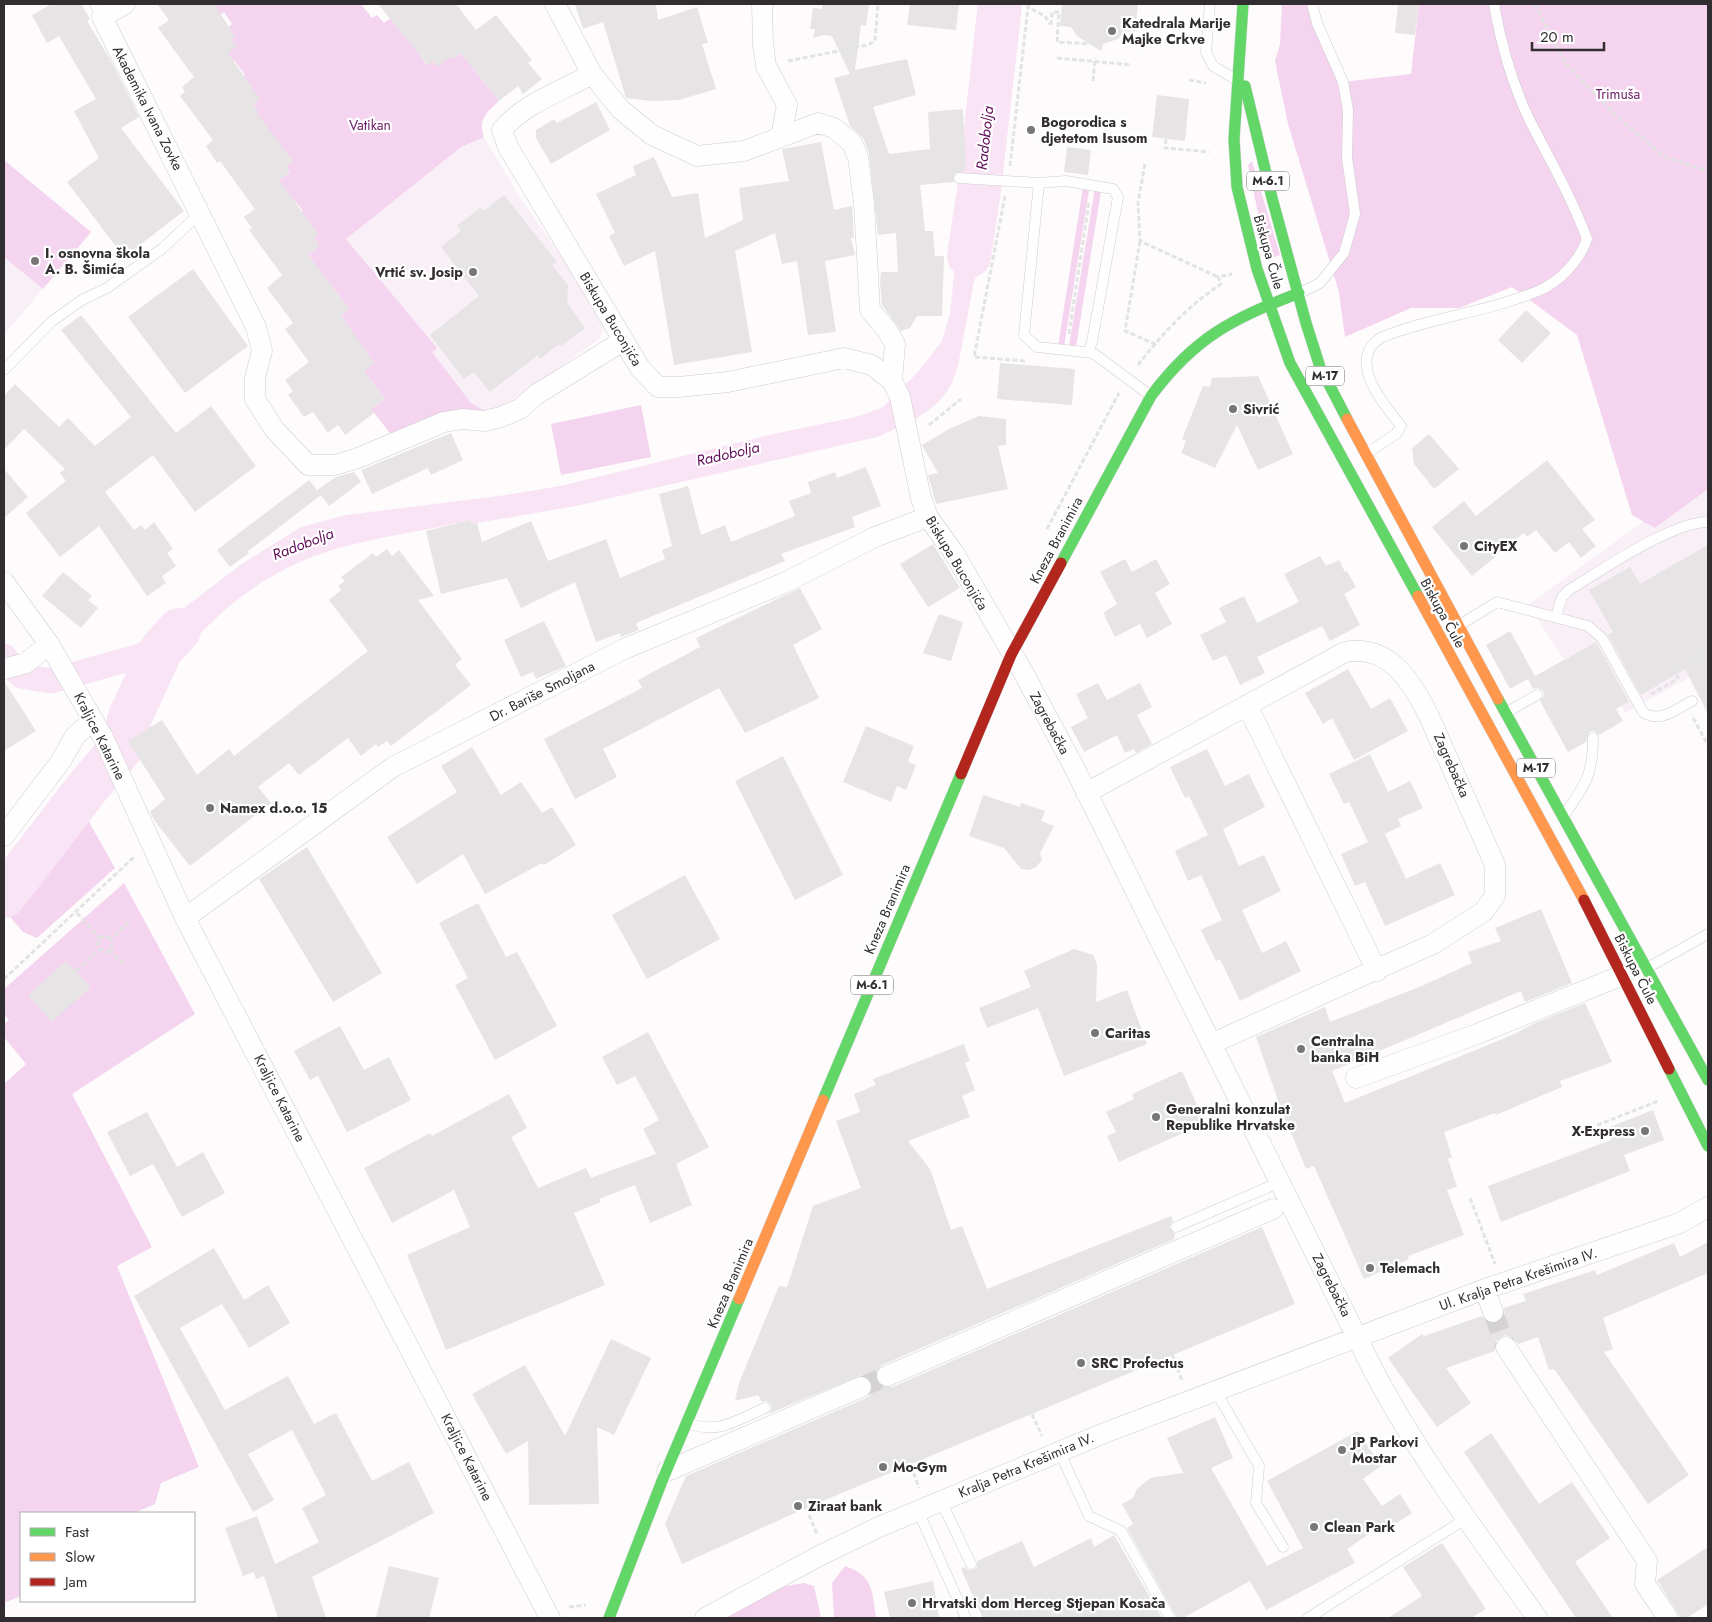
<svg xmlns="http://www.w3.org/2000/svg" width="1712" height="1622" viewBox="0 0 1712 1622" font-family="Jost,sans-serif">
<rect width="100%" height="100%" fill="#fdfbfc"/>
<path fill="#f9eff7" d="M484 137 517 193 595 305 603 329 599 339 505 407 485 411 471 404 432 352 436 348 346 239 461 147Z
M4 160 91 232 4 335Z
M1708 489V667L1625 713 1589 646 1564 659 1528 605 1644 521 1655 528Z"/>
<path fill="#f4d4ef" d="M214 4H361L372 18 377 15 384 23 392 17 427 65 433 61 437 66 450 57 452 59 461 53 499 101C486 113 478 119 484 137L461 147 346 239 437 348 432 352 471 403 485 411 397 442 371 409 385 399 364 371 340 326 346 322 341 315 349 309 308 255 319 246 314 238 318 234 295 217 303 211 293 199 291 200 274 184 290 172 286 166 293 161 253 116 258 112 253 104 259 99 237 81 245 75 234 60 228 64 223 56 236 46 231 39 228 27 232 24 224 12 216 18 211 12 216 7Z
M1282 4H1312L1343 82 1411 74 1419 4H1708V489L1655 528 1632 515 1577 335 1512 287 1459 308H1411L1345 337 1339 292 1288 124 1275 61 1280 44Z
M4 160 91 232 43 289 4 257Z
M1252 161 1280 255 1272 258 1259 218 1248 165Z
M1083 187 1089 190 1064 347 1058 346Z
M1095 188 1101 191 1076 347 1069 346Z
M641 405 651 457 561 475 551 424Z
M85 815 115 868 37 938 23 932 6 912 21 897Z
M124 883 195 1014 72 1094 152 1247 117 1266 199 1467 161 1483 155 1504 134 1513H21V1596L4 1603V1084L26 1064 4 1037V1024L9 1020 4 1014V989Z
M845 1566C874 1576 872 1592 876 1618H834L832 1583Z
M804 1583 814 1586 821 1618H724L786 1586Z"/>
<path fill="#f9e4f5" d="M962 197H990L958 366C955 374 952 384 947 391 931 415 902 426 877 437L576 506 471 524 469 520C430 530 390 535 350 545 260 568 211 616 154 687L125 653 243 563 301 527 346 515 506 495 560 486 769 435 860 416 883 407 918 372 942 341 950 314Z"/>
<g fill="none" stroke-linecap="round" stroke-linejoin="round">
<path stroke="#f9e4f5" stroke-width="25" d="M4 656 21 676 51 681 161 650"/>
<path stroke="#f9e4f5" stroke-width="44" d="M969 256 979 190 1000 4
M4 896 87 788 122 747 130 717 161 650 179 630"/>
</g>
<path fill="#e6e4e5" d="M52 4H81L90 19 87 21 110 59 139 117 121 128 184 211 124 257 67 182 99 158 74 111 96 99 59 36 47 43 32 15Z
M157 4H214L235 36 231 39 237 46 228 53 260 99 253 104 258 112 257 113 293 161 286 166 290 172 279 180 318 234 314 238 319 246 308 255 349 309 341 315 374 363 364 371 385 399 371 409 374 413 345 435 338 425 328 433 313 412 304 417 288 395 293 391 285 380 309 362 285 329 293 323 267 288 282 275 249 230 252 228 244 217 255 209 220 161 217 163 206 146 213 140 180 96 185 92 182 87 194 77 158 28 169 20Z
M378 4H456L476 30 496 15 532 60 528 63 542 79 523 94 518 86 499 101 461 53 452 59 450 57 437 67 433 61 428 65Z
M575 4H656L658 20 697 7 708 43 702 44 716 89 679 100 650 101 626 98 603 22 583 29Z
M822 4H869L866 26 861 25 855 70 907 59 916 95 873 107 889 154 930 149 928 112 963 109 966 170 954 174V182L920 185 925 231H933L935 256H944L942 316H917L910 328 901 331 882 305 880 283 881 272H898L896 233 878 235 869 153 863 138 850 126 834 78 850 74 832 36 823 35 813 38 815 29H810L813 8 822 9Z
M910 4H959L956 30 907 25Z
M1062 4H1138L1135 32 1125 31 1118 39 1103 44 1101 51 1077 36 1071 27 1060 26Z
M1398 4H1419L1415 35 1395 33Z
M1157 95 1189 99 1185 141 1152 137Z
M596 102 610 130 551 164 536 138V130L554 119 557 123Z
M821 142 834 210 852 206 854 238H851L855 255 825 261 836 332 808 335 797 261 782 264 775 233 735 251 752 352 674 365 655 251 624 266 609 236 615 233 596 194 636 175 633 166 654 157 672 197 698 193 705 238 743 220 739 188 789 181 782 149Z
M1067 147 1091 150 1088 175 1064 172Z
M504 195 557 262 552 265 568 285 567 302 585 328 561 346 559 344 540 359 538 355 490 392 474 372 464 379 430 335 479 296 441 247 461 231 457 226 481 207 484 211Z
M193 269 248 346 185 393 128 317Z
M1526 310 1551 333 1522 363 1498 340Z
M81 315 176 433 211 406 256 466 195 512 153 455 105 492 134 530 141 525 145 530 154 522 173 549 167 553 176 566 162 576 166 583 147 596 99 526 60 557 26 513 66 481 60 473 65 469 24 429 4 450V396L15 384 59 427 68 418 95 446 131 417 61 330Z
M1000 363 1075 369 1072 405 997 399Z
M1258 376 1293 454 1258 470 1237 425 1215 468 1181 453 1186 441 1182 439 1203 386 1210 387 1212 378Z
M979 416 1006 419V445L998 446 1008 489 936 504 928 475 938 473 922 445 951 428Z
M451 433 463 460 431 475 428 468 372 494 361 470Z
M1429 434 1459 469 1434 489 1414 464 1412 448Z
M1547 460 1595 520 1582 529 1596 546 1581 558 1569 542 1555 553 1536 530 1527 537 1524 533 1472 576 1432 527 1464 501 1476 516Z
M866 467 881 506 852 517 855 527 781 554 785 561 636 623 639 630 621 637 620 633 596 642 575 582 521 608 507 578 441 594 426 531 470 520 471 524 477 523 482 542 531 521 548 561 606 539 620 578 665 559 662 550 672 546 659 494 688 486 701 535 725 525 731 542 795 516 789 501 811 493 808 482 835 472 837 478Z
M4 469 28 497 4 518Z
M354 472 361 482 329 506 317 490 336 477Z
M309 480 321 495 248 551 249 553 230 567 217 550Z
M933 544 960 588 928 607 900 564Z
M1708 545V714L1685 669 1641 695 1608 635 1613 632 1589 590 1630 567 1640 584Z
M387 549 392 556 399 550 434 596 418 600 462 659 455 665 471 685 391 746 387 741 378 747 376 744 361 756 348 738 299 775 289 763 258 787 271 803 190 866 154 820 150 812 165 799 128 741 162 720 197 775 229 749 234 756 368 651 329 600 341 590 338 586 345 581 341 577 373 553 376 557Z
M1320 556 1326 566 1339 560 1345 572 1347 571 1356 587 1344 594 1360 625 1330 641 1322 626 1257 657 1265 673 1240 685 1226 655 1213 661 1200 635 1226 622 1219 608 1244 596 1257 623 1299 602 1284 574Z
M1125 559 1132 572 1156 559 1170 584 1155 593 1172 624 1147 638 1140 624 1115 637 1105 617 1104 612 1117 604 1100 572Z
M63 572 92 596 88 600 98 608 81 628 42 596Z
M800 588 822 629 793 645 819 698 745 733 719 688 603 749 617 777 575 799 544 739 642 688 638 680 700 647 696 638Z
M939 614 963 622 951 661 923 653Z
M544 621 566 666 536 679 533 672 521 677 504 640Z
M1510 631 1535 676 1596 642 1629 702 1616 709 1623 721 1599 735 1594 731 1589 732 1586 742 1568 752 1540 701 1544 696 1543 691 1538 688 1533 689 1528 679 1510 689 1486 645Z
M1348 669 1371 709 1390 698 1408 731 1354 760 1332 718 1323 724 1305 693Z
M4 681 36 731 4 751Z
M1098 683 1107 700 1140 683 1152 707 1137 715 1152 744 1136 753 1134 749 1125 753 1117 735 1084 752 1071 727 1088 718 1076 694Z
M866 726 914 746 908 762 916 765 906 790 897 786 891 802 843 782Z
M472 747 501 795 521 782 542 813 552 807 576 845 544 865 542 863 485 894 463 854 417 884 387 837 457 792 441 766Z
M1207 749 1225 786 1249 774 1265 807 1223 829 1239 866 1264 855 1281 891 1242 910 1262 953 1286 941 1301 971 1240 1001 1220 959 1216 961 1201 930 1222 920 1201 875 1188 881 1175 851 1208 835 1189 796 1185 798 1170 767Z
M1370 754 1388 792 1410 781 1423 808 1398 819 1401 826 1385 834 1406 879 1440 863 1455 895 1385 926 1365 882 1355 886 1341 854 1368 842 1349 802 1344 804 1329 774Z
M783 756 843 875 795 900 735 781Z
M983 795 1020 807 1021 803 1045 811 1041 821 1054 826 1040 853 1042 860 1036 867 1029 870 1021 869 1004 848 969 836Z
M307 847 382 973 333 1002 259 879Z
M685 875 720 939 647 979 612 915Z
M478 903 506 957 517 952 557 1026 495 1060 455 985 468 978 439 923Z
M1541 909 1572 983 1525 1002 1521 991 1332 1071 1345 1103 1510 1036 1535 1023 1585 1003 1612 1062 1560 1081 1562 1087 1496 1115 1495 1113 1444 1132 1452 1157 1448 1159 1457 1187 1447 1190 1464 1235 1408 1256 1409 1259 1364 1279 1314 1166 1306 1169 1280 1106 1256 1037 1325 1007 1330 1022 1424 985 1472 963 1468 952 1501 941 1495 928Z
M1074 949 1093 955 1097 964 1096 1002 1127 990 1147 1044 1064 1076 1038 1008 987 1028 979 1008 1031 987 1024 971Z
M66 961 91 987 52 1022 28 995Z
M340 1026 364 1070 389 1057 411 1100 347 1132 318 1076 310 1080 294 1051Z
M648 1032 709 1147 676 1164 692 1205 650 1223 635 1185 599 1199 601 1202 574 1213 605 1285 446 1350 407 1255 470 1227 454 1190 392 1223 364 1168 430 1133 432 1136 509 1094 527 1128 511 1137 538 1188 586 1168 591 1178 656 1154 643 1129 659 1120 635 1076 617 1085 602 1057Z
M964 1044 970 1061 965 1063 975 1090 962 1096 970 1117 908 1141 930 1169 951 1230 962 1226 987 1289 1171 1216 1173 1221 1169 1227 1175 1234 1174 1239 882 1365 875 1374 880 1385 892 1387 1262 1227 1295 1304 806 1508 682 1564 665 1524 686 1476 866 1398 871 1394 872 1382 862 1375 768 1414 772 1409 771 1405 766 1401 762 1402 758 1395 735 1401 739 1383 779 1286 787 1287 813 1206 861 1188 836 1121 860 1112 854 1094 876 1085 873 1079Z
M1182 1071 1205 1123 1119 1162 1107 1136 1116 1132 1106 1112 1134 1099 1132 1094Z
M1653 1110 1664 1140 1624 1155 1630 1171 1501 1222 1488 1186 1611 1140 1607 1128Z
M147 1112 177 1167 203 1152 225 1193 182 1217 153 1164 130 1176 107 1132Z
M1708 1242V1273L1603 1318 1613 1349 1604 1352 1689 1475 1648 1504 1554 1369 1549 1370 1538 1337 1518 1344 1512 1337 1505 1335 1496 1341 1495 1351 1446 1368 1471 1403 1437 1427 1388 1358 1422 1334 1424 1336 1482 1316 1490 1324 1497 1323 1505 1315 1504 1308 1526 1301 1523 1294 1595 1270 1597 1275 1674 1243 1680 1257Z
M214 1248 244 1300 268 1285 290 1323 249 1348 222 1304 180 1328 225 1410 288 1376 314 1424 336 1413 372 1481 409 1462 434 1513 312 1577 326 1618H278L264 1576 256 1579 254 1572 243 1576 225 1528 257 1516 275 1564 319 1542 302 1508 326 1495 292 1430 248 1454 274 1500 253 1512 134 1296Z
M611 1339 651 1358 614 1435 597 1427 599 1504 529 1505 528 1441 506 1454 472 1394 525 1365 565 1436Z
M1215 1417 1233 1458 1211 1468 1267 1566 1303 1548 1267 1481 1358 1431 1381 1466 1363 1479 1382 1506 1400 1494 1412 1513 1392 1526 1388 1521 1347 1549 1355 1563 1266 1610 1250 1581 1183 1618H1177L1127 1528 1133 1524 1122 1504 1133 1498 1137 1489 1150 1478 1183 1473 1167 1438Z
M1491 1433 1539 1504 1572 1482 1610 1538 1575 1562 1613 1618H1576L1464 1452Z
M1114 1535 1162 1618H983L961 1569 965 1567 968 1570H973L977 1567V1561L1022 1541 1034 1567 1091 1538 1094 1547Z
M1442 1543 1486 1609 1471 1618H1388L1422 1596 1403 1567Z
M1708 1547V1604L1687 1618H1681L1657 1580Z
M389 1566 439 1578 429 1618H376Z
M933 1581 939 1618H890L884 1592Z"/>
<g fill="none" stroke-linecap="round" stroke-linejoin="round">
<path stroke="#d4d2d3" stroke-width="20" stroke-dasharray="20 10" stroke-linecap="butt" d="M1493 1312 1506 1347
M861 1387 887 1376"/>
<g stroke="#cfccce" stroke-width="11">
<path id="lane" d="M95 4 102 17
M1210 4 1206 52 1213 66 1235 79
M959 178 1039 183
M1300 293 1320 283 1344 253 1355 214 1347 158 1348 110 1343 82 1317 23 1312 4
M1088 352 1092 342 1118 197 1113 189 1066 181 1039 183 1024 335 1037 347 1093 353 1151 396
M4 370 51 322 82 300 107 288 163 248 201 212
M1367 453 1396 434 1401 426C1386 407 1358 375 1369 350 1371 345 1377 341 1380 338 1431 317 1488 312 1538 291 1560 282 1580 260 1587 239 1572 198 1550 160 1530 121 1512 84 1501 44 1494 4
M1556 617 1562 597 1569 590C1602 570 1671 522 1708 522
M1458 626 1497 602 1588 626 1602 638 1643 712C1660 724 1676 709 1692 701
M1507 712 1537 695
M1565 814C1585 785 1593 775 1593 738
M1647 968 1708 934
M1176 1227 1280 1182
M1215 1390 1259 1466 1256 1503 1283 1547
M688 1423C718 1435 737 1420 765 1408
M1059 1451 1089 1516 1121 1531 1170 1618
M941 1501 971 1564
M918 1511 966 1618
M1308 1618 1467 1518"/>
</g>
<g stroke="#cfccce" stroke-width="21">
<path id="street" d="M125 4 102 17 256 327 262 351 255 378V399L274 429 308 465H335L358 458 444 422 462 419 485 421 501 417 520 409 537 394 623 341
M555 4 592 74 620 109 652 135 697 156 744 151 818 123 834 128 852 143 858 157 864 203 870 310 887 330 895 344 892 381
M762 4 763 44 766 66 787 105 781 137
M592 74C563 90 523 104 502 130L508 147 640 368 658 387H679L728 382 844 358 872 365 892 381 900 397 921 498 928 517 954 553 1023 672 1074 767 1372 1368C1418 1456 1480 1537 1537 1618
M4 582 49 644 104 739 185 918 550 1618
M4 669 26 663 49 644
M1247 705 1377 971
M1086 793 1345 652C1388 644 1410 679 1428 714L1495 865V896L1483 912 1433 944 1211 1044
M4 836 61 761 75 736 93 720
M185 918 393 767 624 649 784 583 875 537 928 517
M1356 1078 1477 1034 1623 975
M1485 1289 1493 1312
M1506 1347 1647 1561 1645 1584 1668 1618
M887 1376 1273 1209
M667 1471 861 1387
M705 1618 817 1557 879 1527 1107 1432 1485 1289 1680 1223 1708 1207"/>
</g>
<g stroke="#d9d8d9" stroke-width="12">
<path id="fast" d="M1243 4 1234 139 1237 187 1257 269 1290 363 1418 596
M1245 86 1272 198 1306 323 1320 367 1347 419
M1061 563 1151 396C1195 337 1232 319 1299 293
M1498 699 1708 1080
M1669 1069 1708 1146
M823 1100 961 774
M609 1618 662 1481 739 1299"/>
</g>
<g stroke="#d9d8d9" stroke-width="12">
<path id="slow" d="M1347 419 1498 699
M1418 596 1584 900
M739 1299 823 1100"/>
</g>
<g stroke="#d9d8d9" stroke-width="12">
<path id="jam" d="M961 774 1011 655 1061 563
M1584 900 1669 1069"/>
</g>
<path stroke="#e4e3e3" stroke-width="3" stroke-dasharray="5 2.5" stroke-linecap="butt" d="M1029 4 1028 7 1045 16 1050 24
M1535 4 1566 64 1616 116 1665 157 1708 171
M1051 25 1052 12H1059L1057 42 1090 44
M1057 58 1132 65
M788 61 868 45 875 41 878 4
M1189 80 1206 83
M1093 81 1095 58
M1166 139 1165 148 1209 152
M1145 164 1138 203 1140 241 1218 277
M1010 166 1028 7
M1005 196 974 357 1026 361
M1140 241 1125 331 1155 344
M1069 334 1089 202
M1138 365C1162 334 1188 306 1221 284L1218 277 1232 274
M929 425 961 399
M1047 529 1119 393
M1651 694 1676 680 1678 677 1675 672 1708 653
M1693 718 1708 745
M77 913 100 939
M111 939 103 936 97 945 104 952H107L112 947 111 939 129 922
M109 950 124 965
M76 971 100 949
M4 979 134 857
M1590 1128 1658 1101
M1470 1198 1495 1264
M1172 1354 1182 1381
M1032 1414 1042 1436
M911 1466 919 1488
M806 1508 817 1534
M569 1607 586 1605"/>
<use href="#lane" stroke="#fffeff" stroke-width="10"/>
<use href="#street" stroke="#fffeff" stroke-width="20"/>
<use href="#fast" stroke="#63d668" stroke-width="11"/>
<use href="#slow" stroke="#ff974d" stroke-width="11"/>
<use href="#jam" stroke="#b3261e" stroke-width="11"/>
</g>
<g fill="#787577" stroke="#fff" stroke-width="2">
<circle cx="1112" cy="31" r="5"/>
<circle cx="1031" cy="130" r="5"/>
<circle cx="35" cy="261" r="5"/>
<circle cx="473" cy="272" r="5"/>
<circle cx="1233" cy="409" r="5"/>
<circle cx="1464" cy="546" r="5"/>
<circle cx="210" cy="808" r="5"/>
<circle cx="1095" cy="1033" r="5"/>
<circle cx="1301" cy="1049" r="5"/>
<circle cx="1156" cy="1117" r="5"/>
<circle cx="1645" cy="1131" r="5"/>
<circle cx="1370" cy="1268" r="5"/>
<circle cx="1081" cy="1363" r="5"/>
<circle cx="1342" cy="1450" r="5"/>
<circle cx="883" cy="1467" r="5"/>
<circle cx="798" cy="1506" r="5"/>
<circle cx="1314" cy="1527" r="5"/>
<circle cx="912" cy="1603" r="5"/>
</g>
<g text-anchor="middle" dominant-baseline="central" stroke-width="4.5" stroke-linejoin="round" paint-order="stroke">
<g fill="#fff" stroke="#6f6c6e" stroke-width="1">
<rect x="1247" y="171.5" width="42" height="19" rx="4"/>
<rect x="1306" y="366.5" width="38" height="19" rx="4"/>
<rect x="1517" y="758.5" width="38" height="19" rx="4"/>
<rect x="851" y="975.5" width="42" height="19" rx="4"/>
</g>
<g font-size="12" font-weight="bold" fill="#312d30">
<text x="1268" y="181">M-6.1</text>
<text x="1325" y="376">M-17</text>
<text x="1536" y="768">M-17</text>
<text x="872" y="985">M-6.1</text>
</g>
<g font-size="14" font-weight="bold" fill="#312d30" stroke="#fff" text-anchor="start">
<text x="1122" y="23">Katedrala Marije<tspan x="1122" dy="16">Majke Crkve</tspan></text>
<text x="1041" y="122">Bogorodica s<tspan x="1041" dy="16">djetetom Isusom</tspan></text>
<text x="45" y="253">I. osnovna škola<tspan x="45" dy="16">A. B. Šimića</tspan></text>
<text x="463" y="272" text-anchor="end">Vrtić sv. Josip</text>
<text x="1243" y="409">Sivrić</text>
<text x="1474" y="546">CityEX</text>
<text x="220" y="808">Namex d.o.o. 15</text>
<text x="1105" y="1033">Caritas</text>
<text x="1311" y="1041">Centralna<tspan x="1311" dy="16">banka BiH</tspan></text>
<text x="1166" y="1109">Generalni konzulat<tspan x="1166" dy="16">Republike Hrvatske</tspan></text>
<text x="1635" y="1131" text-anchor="end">X-Express</text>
<text x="1380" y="1268">Telemach</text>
<text x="1091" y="1363">SRC Profectus</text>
<text x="1352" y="1442">JP Parkovi<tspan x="1352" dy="16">Mostar</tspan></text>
<text x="893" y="1467">Mo-Gym</text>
<text x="808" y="1506">Ziraat bank</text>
<text x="1324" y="1527">Clean Park</text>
<text x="922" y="1603">Hrvatski dom Herceg Stjepan Kosača</text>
</g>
<g font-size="14" fill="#702168" stroke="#fff">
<text x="1618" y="94">Trimuša</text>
<text x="370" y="125">Vatikan</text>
</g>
<g font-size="14" fill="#312d30" stroke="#fff">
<text transform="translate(148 108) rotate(63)">Akademika Ivana Zovke</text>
<text transform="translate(1269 252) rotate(74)">Biskupa Čule</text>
<text transform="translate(611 319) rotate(59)">Biskupa Buconjića</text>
<text transform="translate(1056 540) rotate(-62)">Kneza Branimira</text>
<text transform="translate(957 563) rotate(59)">Biskupa Buconjića</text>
<text transform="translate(1443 613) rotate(61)">Biskupa Čule</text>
<text transform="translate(542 691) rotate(-27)">Dr. Bariše Smoljana</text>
<text transform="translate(1050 723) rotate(62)">Zagrebačka</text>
<text transform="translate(100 736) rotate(63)">Kraljice Katarine</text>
<text transform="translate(1452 765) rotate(66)">Zagrebačka</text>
<text transform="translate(887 909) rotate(-67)">Kneza Branimira</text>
<text transform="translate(1636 969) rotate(63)">Biskupa Čule</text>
<text transform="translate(280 1098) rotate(63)">Kraljice Katarine</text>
<text transform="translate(1518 1279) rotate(-19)">Ul. Kralja Petra Krešimira IV.</text>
<text transform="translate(730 1283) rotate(-67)">Kneza Branimira</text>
<text transform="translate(1332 1285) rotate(63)">Zagrebačka</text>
<text transform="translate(467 1457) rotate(63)">Kraljice Katarine</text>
<text transform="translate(1026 1465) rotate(-23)">Kralja Petra Krešimira IV.</text>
</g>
<g font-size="15" font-style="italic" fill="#5f0c58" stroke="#fff">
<text transform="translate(985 138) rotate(-84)">Radobolja</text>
<text transform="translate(728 454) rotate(-13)">Radobolja</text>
<text transform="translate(303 544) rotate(-21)">Radobolja</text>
</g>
</g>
<rect width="1712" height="1622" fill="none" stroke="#312d30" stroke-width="10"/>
<rect x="20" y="1512" width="175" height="90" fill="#ffffff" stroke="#adabac"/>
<rect x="30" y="1528" width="25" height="8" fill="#63d668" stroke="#adabac"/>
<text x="65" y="1537" font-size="15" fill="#312d30">Fast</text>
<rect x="30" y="1553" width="25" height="8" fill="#ff974d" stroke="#adabac"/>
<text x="65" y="1562" font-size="15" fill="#312d30">Slow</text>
<rect x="30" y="1578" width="25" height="8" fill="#b3261e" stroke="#adabac"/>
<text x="65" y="1587" font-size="15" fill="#312d30">Jam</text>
<path d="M1532 42v8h72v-8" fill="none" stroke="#312d30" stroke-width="2.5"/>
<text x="1540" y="42" font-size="15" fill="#312d30" stroke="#ffffff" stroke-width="4" paint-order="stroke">20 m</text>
</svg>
